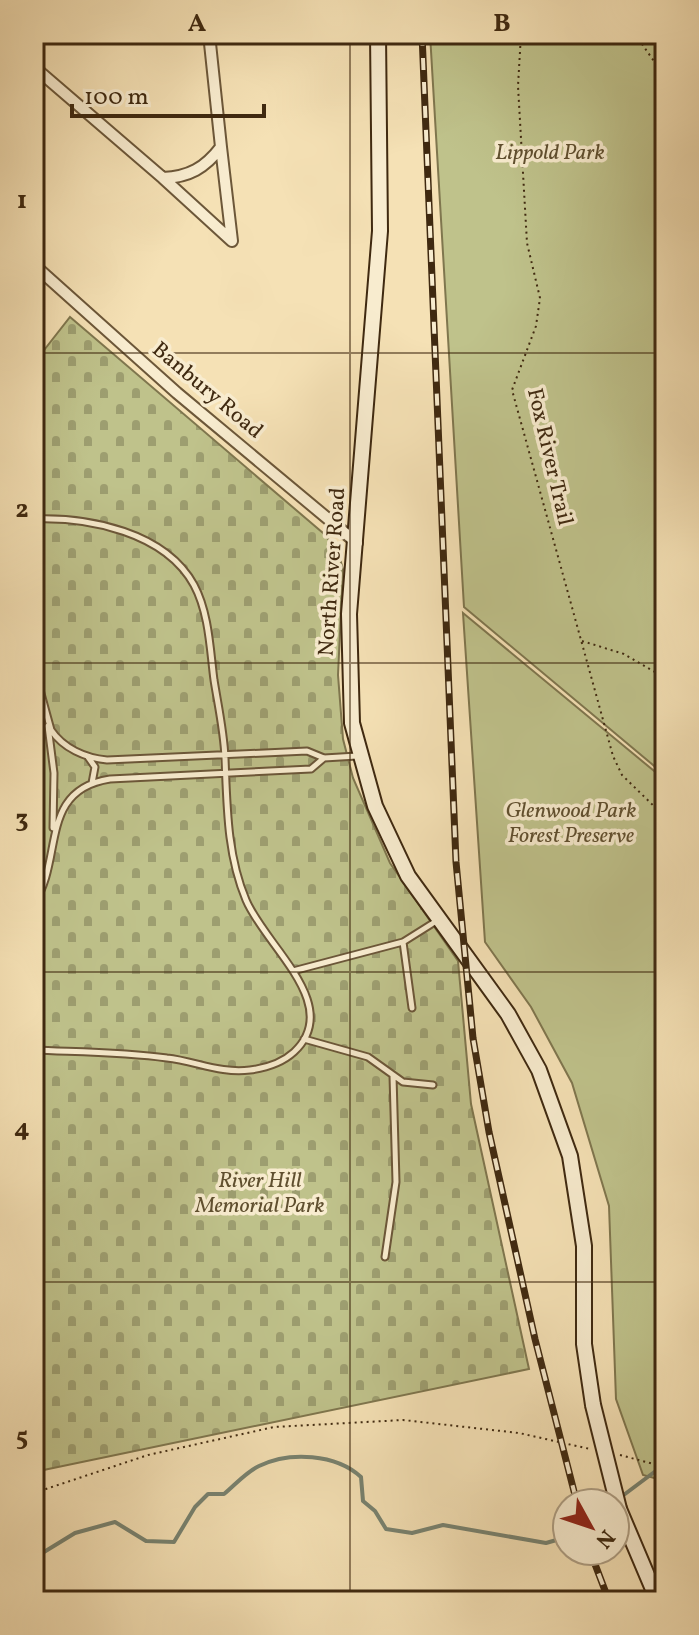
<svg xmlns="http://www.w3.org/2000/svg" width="699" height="1635" viewBox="0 0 699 1635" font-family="Vollkorn,serif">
<defs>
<pattern id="cemetery-stones" width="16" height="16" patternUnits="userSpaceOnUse" patternTransform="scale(2)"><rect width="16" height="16" fill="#bfc28b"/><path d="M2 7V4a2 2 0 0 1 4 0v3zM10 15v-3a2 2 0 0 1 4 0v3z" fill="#9d9e70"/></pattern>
</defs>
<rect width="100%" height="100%" fill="#f5e1b5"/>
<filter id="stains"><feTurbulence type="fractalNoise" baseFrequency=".0025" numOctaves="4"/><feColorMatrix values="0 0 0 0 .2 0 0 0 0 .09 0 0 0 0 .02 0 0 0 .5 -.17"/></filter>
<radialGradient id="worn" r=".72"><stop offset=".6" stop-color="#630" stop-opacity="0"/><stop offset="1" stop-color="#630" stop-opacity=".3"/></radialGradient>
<path fill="url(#cemetery-stones)" stroke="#7f764e" stroke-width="2" d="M70 317 323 533 337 549 343 569 338 675 343 739 353 778 390 863 458 961 471 1104 529 1369 34 1472V363Z"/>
<path fill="#bfc28b" stroke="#7f764e" stroke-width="2" d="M430 34H665V775L464 607Z
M463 613 665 780V1481L643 1475 616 1399 609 1206 572 1083 531 1007 485 942Z"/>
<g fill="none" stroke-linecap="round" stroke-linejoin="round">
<path stroke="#778270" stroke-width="4" d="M621 1497 665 1464
M34 1549 44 1552 75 1533 115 1522 146 1541 174 1542 195 1507 208 1494H224C235 1485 246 1472 259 1466 290 1451 336 1454 361 1477L363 1501 375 1511 386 1529 412 1533 443 1525 546 1543 567 1537"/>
<g stroke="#6c5739" stroke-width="9">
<path id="lane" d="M34 519C89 517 165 532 194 585 209 613 210 649 214 680 218 705 224 732 225 758 227 806 227 855 246 900 265 946 344 1005 294 1052 282 1063 266 1068 250 1070 221 1074 195 1061 167 1058 123 1052 78 1052 34 1050
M34 668 51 730C63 748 85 758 107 760L307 751 324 758 357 756
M48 726 54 773 53 828
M88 757 95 767 92 783
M34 903C64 860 38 790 110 779L311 769 324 758
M403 942 412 1008
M293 971 403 942 438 920
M304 1039 368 1057 403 1082 433 1085
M385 1257 396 1182 393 1076"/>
</g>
<g stroke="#6c5739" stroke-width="14">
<path id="street" d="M34 67 163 178C189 177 205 168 221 147L209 34
M163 178 232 241 221 147
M34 265 177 393 357 543"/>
</g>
<g stroke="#3f2910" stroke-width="18">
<path id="secondary" d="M378 34 380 231 349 614 352 723 375 806 408 876 508 1014 539 1070 570 1156 584 1246V1344L593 1405
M619 1509 658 1601"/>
</g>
<path stroke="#3f2910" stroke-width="2" stroke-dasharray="2 4" stroke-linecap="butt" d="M521 34 518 86 527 243 540 298 536 326 512 390 613 756 622 775 665 817
M635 34 665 77
M582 641 624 654 665 678
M34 774 45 773
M620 1455 665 1467
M34 1493 148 1455 274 1427 403 1420 519 1433 590 1449"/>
<use href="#lane" stroke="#f8eccf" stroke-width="5"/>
<use href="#street" stroke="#f8eccf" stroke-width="10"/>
<use href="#secondary" stroke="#f8eccf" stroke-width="14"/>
<g stroke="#3f2910" stroke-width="7">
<path id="rail" d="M422 34 456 862 473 1038 489 1132 535 1339 577 1503
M590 1551 609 1601"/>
</g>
<use href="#rail" stroke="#f8eccf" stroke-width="4" stroke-dasharray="12" stroke-linecap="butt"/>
<g stroke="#3f2910" stroke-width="18" stroke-linecap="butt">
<path id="secondary-bridge" d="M593 1405 619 1509"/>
</g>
<use href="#secondary-bridge" stroke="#f8eccf" stroke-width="14"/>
</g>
<path fill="none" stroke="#3f2910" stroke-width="2" stroke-opacity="0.55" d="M350 34V1601M34 353H665M34 663H665M34 972H665M34 1282H665"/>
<g text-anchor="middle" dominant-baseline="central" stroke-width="7" stroke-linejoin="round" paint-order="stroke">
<g font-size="22" font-style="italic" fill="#5f4f2f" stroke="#f8eccf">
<text x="550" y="153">Lippold Park</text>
<text x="571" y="811">Glenwood Park<tspan x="571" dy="25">Forest Preserve</tspan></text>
<text x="260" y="1181">River Hill<tspan x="260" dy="25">Memorial Park</tspan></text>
</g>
<g font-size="22" fill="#3f2910" stroke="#f8eccf">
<text transform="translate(207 391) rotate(40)">Banbury Road</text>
<text transform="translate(549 457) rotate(77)">Fox River Trail</text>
<text transform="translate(333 572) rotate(-86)">North River Road</text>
</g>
</g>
<rect width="699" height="1635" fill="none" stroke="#f5e1b5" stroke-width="88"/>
<g transform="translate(591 1527) rotate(130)"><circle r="38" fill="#f8eccf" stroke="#ae9e83" stroke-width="2"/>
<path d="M0-6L14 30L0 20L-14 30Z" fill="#8f2418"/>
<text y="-12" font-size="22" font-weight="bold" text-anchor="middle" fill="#3f2910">N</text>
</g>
<path d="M72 104v12h192v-12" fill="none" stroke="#3f2910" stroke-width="4"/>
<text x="84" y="104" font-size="24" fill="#3f2910" stroke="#f8eccf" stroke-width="6" paint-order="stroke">100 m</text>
<rect x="44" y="44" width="611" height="1547" fill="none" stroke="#3f2910" stroke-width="3"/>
<g font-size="26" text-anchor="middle" font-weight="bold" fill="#3f2910">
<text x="197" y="31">A</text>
<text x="502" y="31">B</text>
<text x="22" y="208">1</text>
<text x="22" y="517">2</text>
<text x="22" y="827">3</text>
<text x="22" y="1136">4</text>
<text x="22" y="1445">5</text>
</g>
<rect width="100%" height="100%" filter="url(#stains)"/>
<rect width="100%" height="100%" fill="url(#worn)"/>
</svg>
